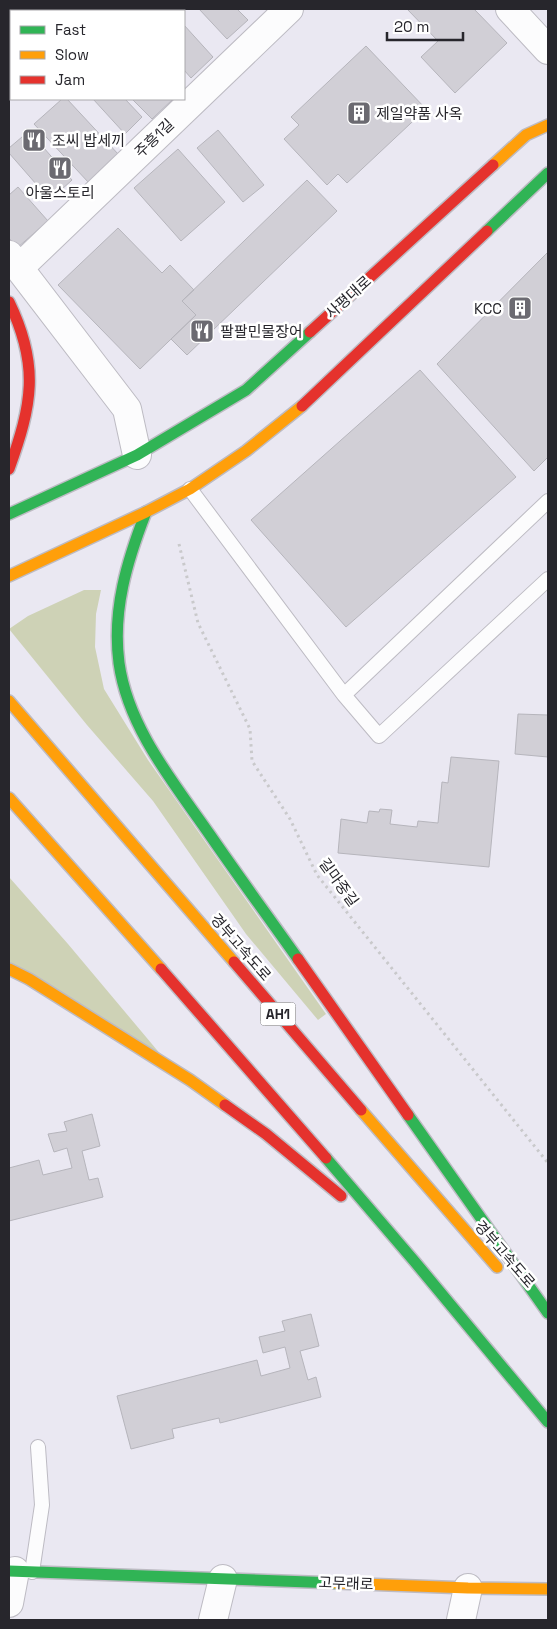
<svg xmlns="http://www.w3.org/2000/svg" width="557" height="1629" viewBox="0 0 557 1629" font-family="'Space Grotesk','Noto Sans KR',sans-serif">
<rect width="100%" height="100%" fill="#eae8f2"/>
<path fill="#ced2b6" d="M84 590H101L96 614 95 647 104 689 148 760 326 1014 318 1020 246 934 153 801 87 725 9 629 28 616Z
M9 877 68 944 162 1056 9 962Z"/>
<path fill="#d1cfd6" stroke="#b6b5bc" d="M9 9H71L73 11H11V61L9 58Z
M84 9H115L117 11H86Z
M199 9H237L248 20 227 39Z
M407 9H474L507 43 455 93 421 57 438 41Z
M184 25 213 57 191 78 184 70Z
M366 46 426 109 347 183 338 174 327 185 284 139 299 125 291 117Z
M9 71 11 74V94L9 96Z
M62 99H67L119 155 89 183 34 124Z
M93 99H125L142 117 125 134Z
M132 99H173L152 119Z
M218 130 264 185 243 202 197 148Z
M29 131 72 180 50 200 9 153V148Z
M178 149 225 202 181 241 134 188Z
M307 180 337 211 187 355 171 339 196 315 182 301Z
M18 187 48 221 17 248 9 238V195Z
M118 228 162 273 170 265 194 290 182 301 196 315 140 369 58 285Z
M548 252V457L534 471 437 364Z
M420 370 516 477 346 627 251 520Z
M518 714 548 715V757L515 754Z
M451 757 499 761 489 867 338 853 341 819 367 823 369 811 379 812 380 809 392 810 390 824 417 827 418 821 438 823 442 782 448 783Z
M92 1114 100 1146 82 1151 89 1180 98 1178 103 1197 9 1221V1168L39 1160 43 1175 72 1168 67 1148 54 1152 48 1134 67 1131 64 1122Z
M311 1314 319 1346 300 1351 308 1380 316 1377 321 1397 220 1423 219 1418 172 1429 174 1438 131 1449 117 1396 257 1360 261 1376 290 1368 285 1347 263 1353 259 1337 285 1331 282 1321Z"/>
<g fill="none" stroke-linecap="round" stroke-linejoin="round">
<g stroke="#bdbbc3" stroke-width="16">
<path id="lane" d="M190 489 344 695
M548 501 344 695 379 736 548 579
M32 1572 42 1505 38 1447"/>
</g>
<g stroke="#bdbbc3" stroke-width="30">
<path id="street" d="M510 9 548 50
M9 255 127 409 137 455
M19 268 289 9
M9 1603 15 1571
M213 1620 223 1579
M461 1620 468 1588"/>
</g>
<g stroke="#bdbbc3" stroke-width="14">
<path id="fast" d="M487 231 548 173
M146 512C127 561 112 610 119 663 128 728 174 783 210 835 239 877 269 918 298 959
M9 514 137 455 246 390 310 332
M408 1115 548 1313
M326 1158 415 1262 548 1422
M9 1571 336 1583"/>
</g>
<g stroke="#bdbbc3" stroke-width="14">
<path id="slow" d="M493 165 526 135 548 125
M9 576 146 512 190 489 246 451 302 406
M9 701 234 962
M9 798 161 969
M9 969 29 979 190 1080 225 1105
M361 1110 497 1267
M336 1583 468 1588 548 1589"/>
</g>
<g stroke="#bdbbc3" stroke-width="14">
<path id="jam" d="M9 302C40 366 32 405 9 469
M310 332 493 165
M302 406 487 231
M298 959 408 1115
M234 962 361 1110
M161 969 326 1158
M225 1105 266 1134 341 1196"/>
</g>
<path stroke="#c9c9cb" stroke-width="3" stroke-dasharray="2.5 4" stroke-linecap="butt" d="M179 544 198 623 250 729 252 761 290 819 317 875 548 1163"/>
<use href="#lane" stroke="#fcfcfd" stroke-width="14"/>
<use href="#street" stroke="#fcfcfd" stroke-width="28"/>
<use href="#fast" stroke="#30b455" stroke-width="11"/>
<use href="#slow" stroke="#ff9f0a" stroke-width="11"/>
<use href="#jam" stroke="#e5322d" stroke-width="11"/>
</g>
<defs>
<g id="building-square" transform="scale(1.25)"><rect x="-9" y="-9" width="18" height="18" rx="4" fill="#6b6a71" stroke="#fff"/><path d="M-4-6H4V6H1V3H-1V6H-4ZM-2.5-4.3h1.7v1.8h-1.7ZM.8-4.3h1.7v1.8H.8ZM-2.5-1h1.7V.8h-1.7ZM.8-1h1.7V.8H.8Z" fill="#fff"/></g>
<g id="restaurant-square" transform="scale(1.25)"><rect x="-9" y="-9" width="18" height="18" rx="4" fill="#6b6a71" stroke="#fff"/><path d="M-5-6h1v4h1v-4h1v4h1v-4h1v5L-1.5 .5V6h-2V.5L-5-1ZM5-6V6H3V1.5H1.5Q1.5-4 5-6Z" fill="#fff"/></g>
</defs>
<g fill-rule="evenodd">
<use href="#building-square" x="359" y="113"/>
<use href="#restaurant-square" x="34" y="140"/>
<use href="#restaurant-square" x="60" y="168"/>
<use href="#building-square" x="520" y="308"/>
<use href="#restaurant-square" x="202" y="331"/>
</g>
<g text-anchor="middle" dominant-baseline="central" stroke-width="5" stroke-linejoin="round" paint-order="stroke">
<rect fill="#fff" stroke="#68676b" stroke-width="1" x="260.5" y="1002.5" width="35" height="23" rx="4"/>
<g font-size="14" font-weight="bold" fill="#27262c">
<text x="278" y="1014">AH1</text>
</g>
<g font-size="15" fill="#27262c" stroke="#fff" text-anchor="start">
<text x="376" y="113">제일약품 사옥</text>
<text x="52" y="140">조씨 밥세끼</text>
<text x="60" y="192" text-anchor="middle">아울스토리</text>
<text x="502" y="308" text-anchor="end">KCC</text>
<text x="220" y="331">팔팔민물장어</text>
</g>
<g font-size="15" fill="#27262c" stroke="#fff">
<text transform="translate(154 138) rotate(-44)">주흥1길</text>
<text transform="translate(348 297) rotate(-42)">사평대로</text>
<text transform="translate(339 882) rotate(54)">길마중길</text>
<text transform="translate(241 947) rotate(49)">경부고속도로</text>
<text transform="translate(505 1254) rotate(49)">경부고속도로</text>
<text transform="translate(346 1583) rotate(2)">고무래로</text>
</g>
</g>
<rect width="557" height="1629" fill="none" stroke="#27262c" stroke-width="20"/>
<rect x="10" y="10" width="175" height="90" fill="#ffffff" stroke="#a9a8ab"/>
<rect x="20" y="26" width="25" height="8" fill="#30b455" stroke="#a9a8ab"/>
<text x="55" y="35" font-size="15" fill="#27262c">Fast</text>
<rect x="20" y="51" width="25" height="8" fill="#ff9f0a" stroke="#a9a8ab"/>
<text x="55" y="60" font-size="15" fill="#27262c">Slow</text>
<rect x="20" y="76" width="25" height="8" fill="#e5322d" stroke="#a9a8ab"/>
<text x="55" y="85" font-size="15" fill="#27262c">Jam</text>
<path d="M387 32v8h76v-8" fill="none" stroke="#27262c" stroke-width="2.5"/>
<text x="394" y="32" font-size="15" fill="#27262c" stroke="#ffffff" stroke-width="4" paint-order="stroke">20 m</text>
</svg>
